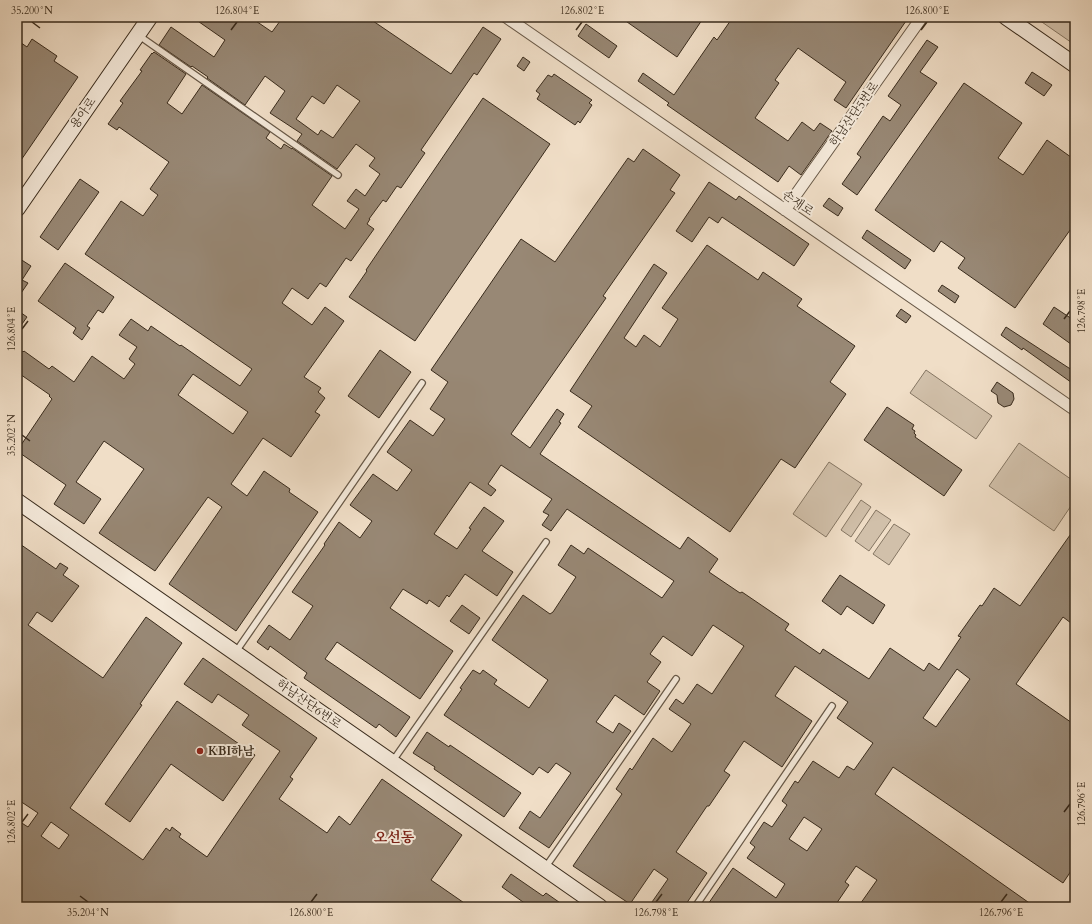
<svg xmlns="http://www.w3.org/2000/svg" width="1092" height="924" viewBox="0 0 1092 924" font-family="Cardo,'Noto Serif KR',serif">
<rect width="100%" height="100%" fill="#f0dec7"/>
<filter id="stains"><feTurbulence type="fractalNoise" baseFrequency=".005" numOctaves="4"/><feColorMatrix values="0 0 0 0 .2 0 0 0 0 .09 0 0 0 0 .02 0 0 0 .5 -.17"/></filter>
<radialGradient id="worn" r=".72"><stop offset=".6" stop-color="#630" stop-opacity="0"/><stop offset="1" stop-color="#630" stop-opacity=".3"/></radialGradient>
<path fill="#d1c0aa" stroke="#857663" d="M1041 17H1075V45L1039 20Z
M926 370 992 416 976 439 910 393Z
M1019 443 1075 482V500L1054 531 989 486Z
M829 462 862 484 826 537 793 514Z
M861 500 871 507 851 537 841 530Z
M876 510 891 520 869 551 855 541Z
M894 524 910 534 889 565 873 554Z"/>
<path fill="#988875" stroke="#392b1c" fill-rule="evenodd" d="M192 17H250L272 32 283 17H365L372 22 373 21 451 74 483 27 501 39 477 75 474 73 421 150 425 153 401 188 397 186 386 202 383 200 369 219H370L367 224 374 229 351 261 346 258 326 287 320 283 308 299 292 288 282 303 312 325 325 307 344 321 304 377 321 388 318 392 325 398 315 412 320 415 291 457 263 438 231 484 247 496 264 471 290 489 289 492 318 512 236 631 169 584 222 507 208 497 155 571 99 533 144 469 104 441 76 482 101 499 84 524 54 504 66 485 17 451 52 399 49 396 50 395 17 372V348L23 352 24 351 49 369 52 366 74 382 92 356 124 379 135 364 129 359 137 347 119 335 131 319 148 331 151 326 180 346 181 345 240 386 252 369 85 254 121 201 143 216 158 195 150 189 169 162 119 127 117 130 108 124 123 103 120 101 142 71 140 70 152 53V54L154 52 186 74 167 103 182 114 202 85 270 132 266 138 281 149 284 144 292 149V148L332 176 312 205 345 229 359 209 347 201 356 189 365 196 380 174 369 166 375 158 356 144 337 169 297 141 302 134 270 113 285 91 265 76 245 105 207 78 208 77 192 66 191 67 159 45 171 27 214 57 225 40ZM337 85 360 101 333 138 321 130 318 135 296 119 312 96 324 104ZM193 374 248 412 233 434 178 395Z
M620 17H704L677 57Z
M733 17H901L906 21 846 108 834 100 846 82 798 48 775 80 779 83 755 118 788 141 802 122 814 131 820 123 832 131 801 175 789 166 778 182 667 105 669 103 638 81 643 73 674 95 714 37 717 40Z
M586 24 617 46 609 58 578 36Z
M32 39 57 56 54 61 78 77 17 166V40L27 47Z
M927 40 938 47 920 72 937 83 857 195 842 184 861 157 857 154 883 116 890 121 901 105 888 96Z
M523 57 530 62 524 71 517 66Z
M1032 72 1052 85 1044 96 1025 83Z
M554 74 592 100 589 103 592 105 580 123 578 121 575 125 537 99 540 94 536 91 548 75 552 77Z
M964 83 1022 123 998 158 1023 175 1047 140 1075 160V223L1015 308 958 268 965 258 941 241 934 252 875 210Z
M483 98 550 144 415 341 349 297 367 271 366 270Z
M643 149 680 175 670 190 675 193 603 296 606 298 511 434 530 448 557 409 564 414 559 422 561 423 540 454 680 549 688 537 718 559 709 572 740 593 742 592 789 624 785 630 820 654 823 649 869 679 890 648 924 671 929 663 939 670 961 637 958 636 980 605 982 606 994 588 1020 606 1075 528V626L1063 617 1016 684 1075 725V865L1063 883 893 767 875 794 1035 907H858L877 880 856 866 845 882 849 885 834 907H706L733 868 776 898 785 884 747 858 755 847 750 843 764 822 772 827 787 805 782 801 795 781 798 783 813 761 839 778 847 766 854 770 873 743 837 718 848 702 795 666 775 696 812 721 782 767 744 741 724 771 730 775 709 806H707L676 852 707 873 684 907H658L652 902 668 879 654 869 630 904 573 866 622 794 616 789 630 768 632 770 653 738 672 752 691 724 669 709 676 699 683 704 697 684 712 694 744 646 713 625 692 656 663 636 650 654 661 662 647 682 660 691 644 715 615 695 596 722 613 733 619 723 631 731 549 848 519 828 530 811 540 818 571 773 556 763 548 773 539 767 533 775 444 715 462 689 460 688 473 670 480 674 483 670 497 680 494 684 529 708 548 680 492 640 523 595 550 614 553 612 576 577 558 565 571 545 584 554 588 548 662 598 674 581 567 509 551 531 542 525 549 515 543 512 552 499 501 465 488 484 496 490 491 496 470 482 434 534 457 549 471 529 469 528 484 507 504 521 482 551 513 572 497 596 465 574 449 597 447 595 439 607 429 600 427 604 403 589 390 608 453 651 420 699 337 642 325 659 410 717 396 737 379 724 376 728 304 678 307 673 270 646 268 650 257 642 269 625 290 640 313 606 292 592 325 545 324 544 339 522 360 538 372 521 350 505 373 474 397 491 412 470 387 452 410 420 433 436 445 419 430 409 448 382 431 370 521 239 555 262 628 158 634 162ZM957 669 970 679 936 727 923 718ZM804 817 822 829 807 851 789 839Z
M80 179 99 192 58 250 40 237Z
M709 182 736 200 739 196 809 244 794 266 722 217 718 223 709 217 692 242 676 231Z
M829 198 843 208 838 216 823 206Z
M867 230 911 260 905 269 862 238Z
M707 245 758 280 763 272 802 299 797 306 855 346 830 382 846 394 795 468 781 459 730 532 578 427 592 406 570 391 654 264 667 273 624 338 636 347 644 335 660 347 678 319 662 308Z
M17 257 31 266 22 280 28 283 17 299Z
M65 263 114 297 103 313 98 310 87 326 90 328 82 340 73 333 76 328 38 301Z
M942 285 959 296 955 303 938 291Z
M1054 307 1075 321V347L1043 324Z
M901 309 911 316 906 323 896 316Z
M17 310 27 317 17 331Z
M1006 327 1075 372V385L1023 348 1022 350 1001 335Z
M380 350 411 372 379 418 348 396Z
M997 382 1013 393 1014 399 1011 405 1004 407 998 403 997 395 991 391Z
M887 407 914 425 912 429 915 431 914 433 916 435 915 437 962 470 944 496 864 440Z
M17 542 56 569 60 563 68 568 63 575 79 586 52 622 37 612 28 625 103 678 146 617 182 643 140 704 142 705 70 808 143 860 166 828 170 831 172 827 181 834 179 837 207 857 280 751 242 725 249 715 218 694 212 703 184 684 203 658 317 738 290 777 293 779 279 799 327 833 339 816 350 825 382 779 462 835 431 880 470 907H17V820L28 827 38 813 17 799ZM51 822 69 835 59 849 41 836Z
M840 575 885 605 873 624 847 606 841 615 822 601Z
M462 605 480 618 469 634 450 621Z
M177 701 255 755 223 801 171 764 130 822 105 804Z
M427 732 449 747 450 745 521 793 504 817 434 769 435 767 413 753Z
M511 874 543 896 546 893 566 907H530L502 887Z"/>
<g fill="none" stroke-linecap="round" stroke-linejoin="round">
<g stroke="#675847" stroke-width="8">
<path id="lane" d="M138 35 338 175
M235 653 422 383
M392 762 546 542
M545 868 676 679
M695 907 832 706"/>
</g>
<g stroke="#675847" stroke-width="13">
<path id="street" d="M506 17 1075 410
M785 210 922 17"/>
</g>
<g stroke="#392b1c" stroke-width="17">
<path id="secondary" d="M1006 17 1075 65
M17 209 150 17
M17 501 600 907"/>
</g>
<use href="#lane" stroke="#f5eadb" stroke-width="5.5"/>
<use href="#street" stroke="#f5eadb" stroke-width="11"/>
<use href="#secondary" stroke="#f5eadb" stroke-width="15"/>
</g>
<path fill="none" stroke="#392b1c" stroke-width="1.5" d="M32 22 40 28M231 30 237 22M576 30 582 22M921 30 927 22M1064 319 1070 311M22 329 28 321M22 435 30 441M1064 812 1070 804M22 822 28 814M80 896 88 902M311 902 317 894M656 902 662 894M1001 902 1007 894"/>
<circle fill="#8f2418" stroke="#f5eadb" stroke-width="1.5" cx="200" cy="751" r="4"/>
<g text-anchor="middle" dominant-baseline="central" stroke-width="4" stroke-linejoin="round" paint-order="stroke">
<g font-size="12" fill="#392b1c" stroke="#f5eadb">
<text transform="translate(83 113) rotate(-55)">용아로</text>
<text transform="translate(854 114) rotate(-55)">하남산단5번로</text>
<text transform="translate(798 203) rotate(35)">손재로</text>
<text transform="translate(309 704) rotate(35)">하남산단6번로</text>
</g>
<g font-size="12" font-weight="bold" fill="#392b1c" stroke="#f5eadb" text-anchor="start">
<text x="208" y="751">KBI하남</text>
</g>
<g font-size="14" font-weight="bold" fill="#7a1f14" stroke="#f5eadb">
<text x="394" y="837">오선동</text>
</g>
</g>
<rect width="1092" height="924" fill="none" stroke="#f0dec7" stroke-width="44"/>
<rect x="22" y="22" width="1048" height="880" fill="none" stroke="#392b1c" stroke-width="1.5"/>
<g font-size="10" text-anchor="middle" fill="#392b1c">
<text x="32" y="14">35.200°N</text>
<text x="237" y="14">126.804°E</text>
<text x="582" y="14">126.802°E</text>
<text x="927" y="14">126.800°E</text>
<text transform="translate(1081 311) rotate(-90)" y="4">126.798°E</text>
<text transform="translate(11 329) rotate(-90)" y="4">126.804°E</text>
<text transform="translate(11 435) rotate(-90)" y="4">35.202°N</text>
<text transform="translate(1081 804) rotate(-90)" y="4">126.796°E</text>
<text transform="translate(11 822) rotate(-90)" y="4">126.802°E</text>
<text x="88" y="916">35.204°N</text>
<text x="311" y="916">126.800°E</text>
<text x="656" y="916">126.798°E</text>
<text x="1001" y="916">126.796°E</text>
</g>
<rect width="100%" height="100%" filter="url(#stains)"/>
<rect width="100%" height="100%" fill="url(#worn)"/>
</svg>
